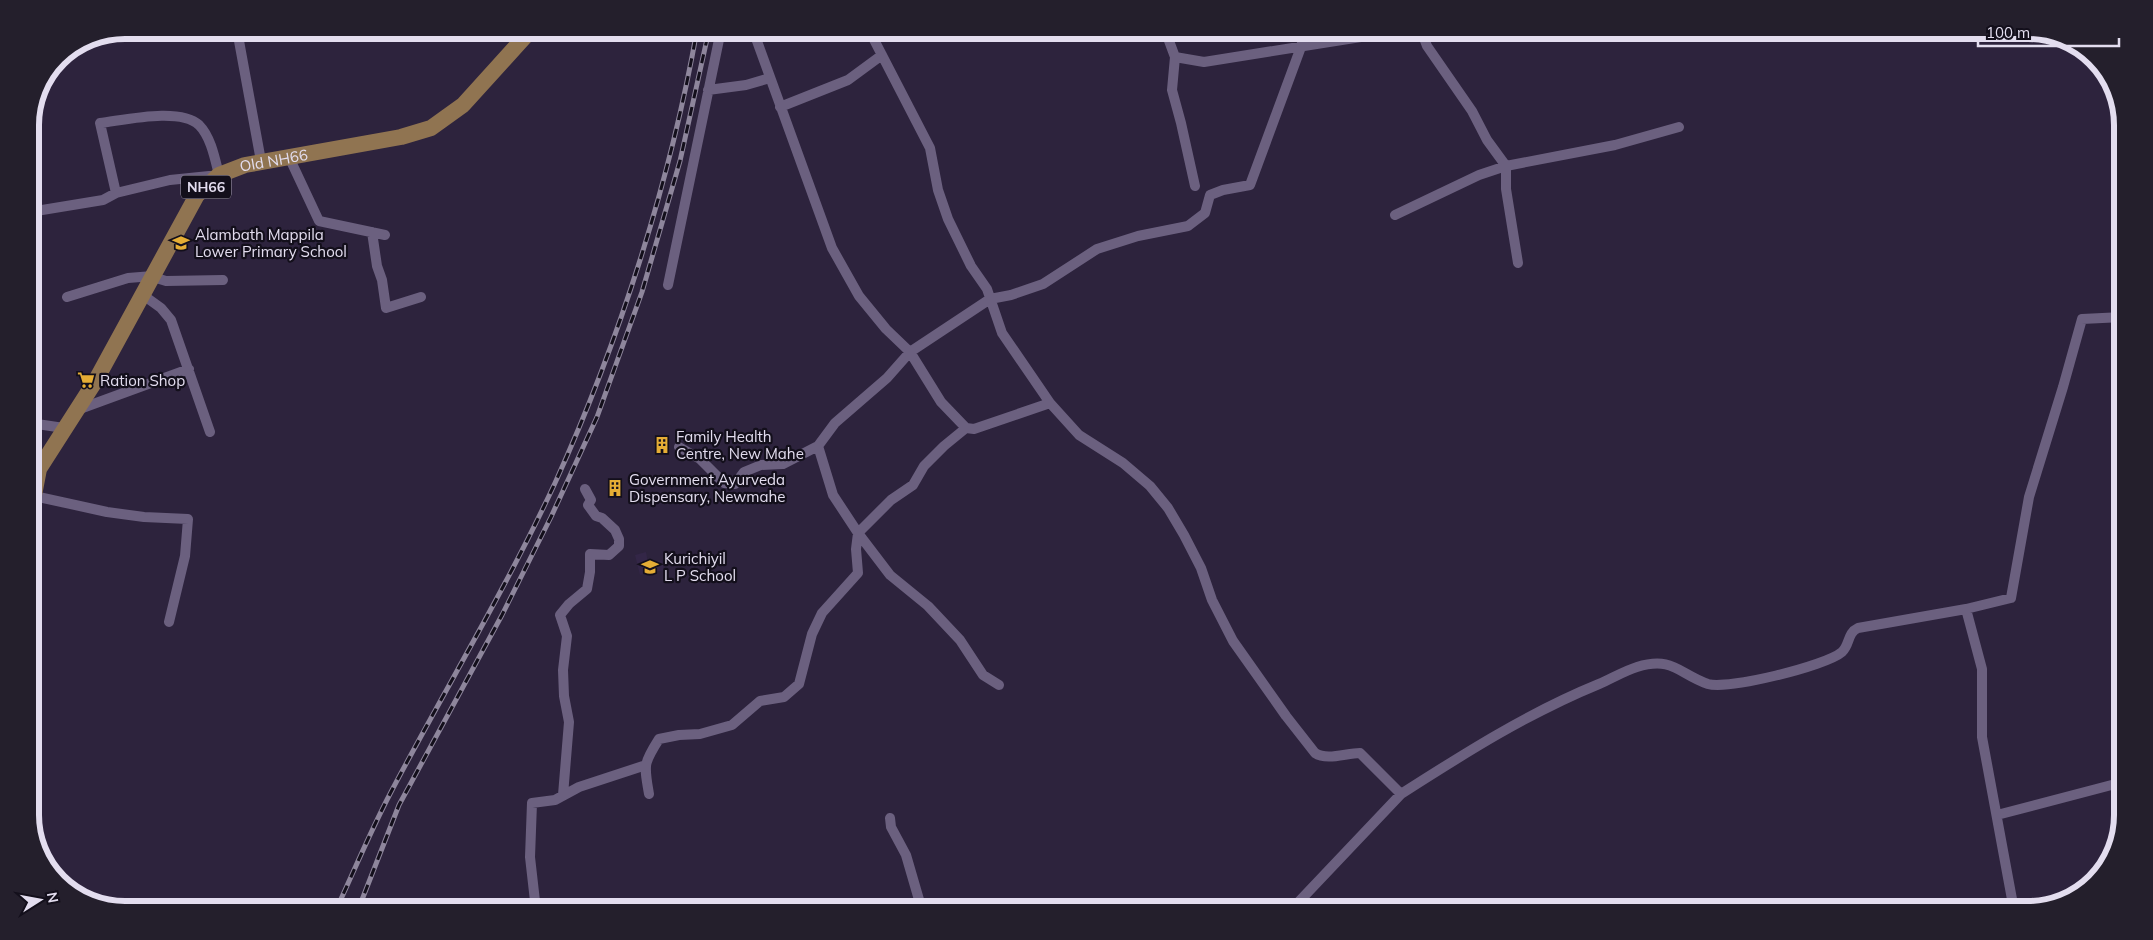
<svg xmlns="http://www.w3.org/2000/svg" width="2153" height="940" viewBox="0 0 2153 940" font-family="Mulish,sans-serif">
<rect width="100%" height="100%" fill="#2d233d"/>
<path fill="#332647" d="M646 552 648 563 662 560 664 570 640 575 635 555Z"/>
<g fill="none" stroke-linecap="round" stroke-linejoin="round">
<path stroke="#6b607f" stroke-width="10" d="M237 30 261 161
M753 30 832 248 859 296 886 329 910 352 941 402 966 428 974 429 1050 403
M869 30 930 148 938 190 948 219 971 266 987 289 1002 333 1050 403 1079 435 1123 463 1150 486 1168 508 1184 535 1201 568 1212 600 1233 641 1286 716 1315 753C1327 761 1346 753 1360 753L1401 794C1465 753 1528 713 1599 684 1611 679 1624 671 1637 667 1673 656 1679 674 1708 684 1727 690 1826 666 1842 652 1850 645 1847 633 1858 628L1966 609 2011 598 2029 497 2063 387 2082 319 2123 317
M1165 30 1175 57 1204 62 1405 30
M1421 30 1427 46 1472 111 1487 140 1506 166V189L1518 263
M1175 57 1172 90 1181 123 1195 186
M708 90 746 85 770 78
M780 107 848 80 882 55
M289 157 319 221 385 235
M30 212 103 200 116 193 170 180 219 175C215 159 211 137 199 125 180 107 125 120 100 123L116 193
M1395 215 1479 175 1506 166 1615 145 1679 127
M372 232 377 266 382 280 386 308 421 297
M153 277 166 281 223 280
M668 285 721 30
M143 295 161 308 171 320 210 432
M67 297 128 278 153 276
M77 410 189 369
M30 423 64 428
M818 446 833 495 858 533 890 575 928 606 960 640 983 675 999 685
M679 447 700 459 724 483 735 484 744 472 761 465 783 464 818 446 835 423 887 378 910 352 990 299 1011 295 1043 284 1097 249 1138 236 1188 226 1205 213 1210 195 1223 190 1250 185 1301 47 1305 30
M34 496 107 512 144 517 188 519 185 556 169 622
M1966 609 1982 669V737L2014 910
M649 794C644 765 643 764 659 739L679 735 700 734 732 725 760 701 784 697 799 684 812 634 822 613 858 573 856 549 858 533 891 500 913 485 924 466 944 446 966 428
M563 795 569 722 564 696 563 670 567 636 560 615 569 604 587 589 590 572V554L609 555 619 546V539L615 530 602 518 596 516 588 505 591 500 585 489
M1997 815 2123 782
M890 818 891 827 906 855 922 910
M536 910 530 857 532 803 555 800 579 787 646 765
M1291 910 1401 794"/>
<path stroke="#907451" stroke-width="16" id="s1" d="M30 516 39 469 96 380 197 195 219 175 245 165 401 137 431 128 463 105 531 30"/>
<g stroke="#8e869c" stroke-width="5">
<path id="rail" d="M336 910C354 871 371 830 391 792 445 689 506 589 555 483 619 342 670 182 697 30
M358 910 399 805 502 615 551 517 597 417 642 292 680 161 709 30"/>
</g>
<use href="#rail" stroke="#130f1b" stroke-width="3" stroke-dasharray="9" stroke-linecap="butt"/>
</g>
<defs>
<g id="school-bare" transform="scale(1.35)"><path d="M0-5L7-2L0 1L-7-2ZM-4 1L0 2.5L4 1V4Q0 6-4 4Z" fill="#e5ad35" stroke="#130f1b" stroke-width="2.5" paint-order="stroke"/></g>
<g id="supermarket-bare" transform="scale(1.35)"><path d="M-6-5.5h2.5l.6 2H6L4.5 2H-2.5L-4.4-4H-6ZM-1.5 3.2a1.3 1.3 0 1 0 .1 0ZM3 3.2a1.3 1.3 0 1 0 .1 0Z" fill="#e5ad35" stroke="#130f1b" stroke-width="2.5" paint-order="stroke"/></g>
<g id="building-bare" transform="scale(1.35)"><path d="M-4-6H4V6H1V3H-1V6H-4ZM-2.5-4.3h1.7v1.8h-1.7ZM.8-4.3h1.7v1.8H.8ZM-2.5-1h1.7V.8h-1.7ZM.8-1h1.7V.8H.8Z" fill="#e5ad35" stroke="#130f1b" stroke-width="2.5" paint-order="stroke"/></g>
</defs>
<g fill-rule="evenodd">
<use href="#school-bare" x="181" y="243"/>
<use href="#supermarket-bare" x="86" y="380"/>
<use href="#building-bare" x="662" y="445"/>
<use href="#building-bare" x="615" y="488"/>
<use href="#school-bare" x="650" y="567"/>
</g>
<g text-anchor="middle" dominant-baseline="central" stroke-width="4.5" stroke-linejoin="round" paint-order="stroke">
<rect fill="#130f1b" stroke="#a59faf" stroke-width="1" x="181" y="175.5" width="50" height="23" rx="4"/>
<g font-size="14" font-weight="bold" fill="#e3ddef">
<text x="206" y="187">NH66</text>
</g>
<g font-size="15" fill="#e3ddef" stroke="#130f1b">
<text stroke="none"><textPath href="#s1" startOffset="451">Old NH66</textPath></text>
</g>
<g font-size="15" fill="#e3ddef" stroke="#130f1b" text-anchor="start">
<text x="195" y="234">Alambath Mappila<tspan x="195" dy="17">Lower Primary School</tspan></text>
<text x="100" y="380">Ration Shop</text>
<text x="676" y="436">Family Health<tspan x="676" dy="17">Centre, New Mahe</tspan></text>
<text x="629" y="479">Government Ayurveda<tspan x="629" dy="17">Dispensary, Newmahe</tspan></text>
<text x="664" y="558">Kurichiyil<tspan x="664" dy="17">L P School</tspan></text>
</g>
</g>
<path d="M0 0H2153V940H0ZM125 39H2028A86 86 0 0 1 2114 125V815A86 86 0 0 1 2028 901H125A86 86 0 0 1 39 815V125A86 86 0 0 1 125 39Z" fill="#241f2c" fill-rule="evenodd"/>
<path fill="none" stroke="#e3ddef" stroke-width="6" d="M125 39H2028A86 86 0 0 1 2114 125V815A86 86 0 0 1 2028 901H125A86 86 0 0 1 39 815V125A86 86 0 0 1 125 39Z"/>
<g transform="translate(40 900) rotate(79)" stroke="#130f1b" stroke-width="4" paint-order="stroke">
<path d="M0-4L9 19L0 12L-9 19Z" fill="#e3ddef"/>
<text y="-8" font-size="14" font-weight="bold" text-anchor="middle" fill="#e3ddef">N</text>
</g>
<path d="M1978 38v8h141v-8" fill="none" stroke="#e3ddef" stroke-width="2.5"/>
<text x="1986" y="38" font-size="15" fill="#e3ddef" stroke="#130f1b" stroke-width="4" paint-order="stroke">100 m</text>
</svg>
